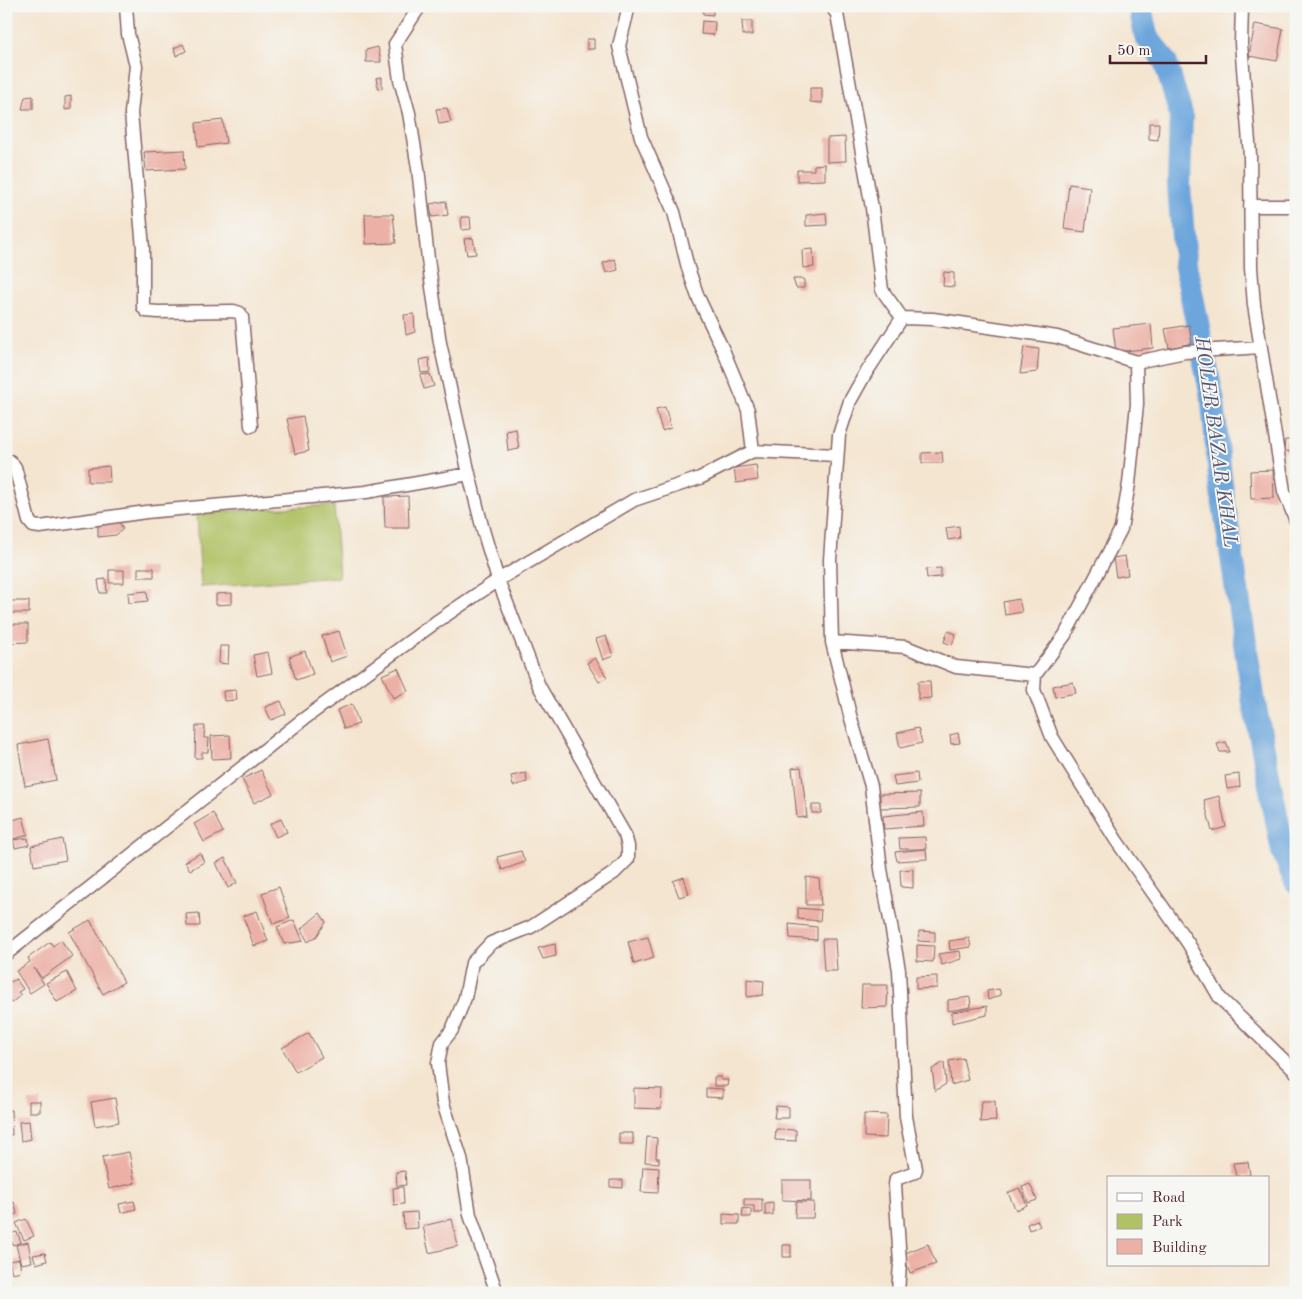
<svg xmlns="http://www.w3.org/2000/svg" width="1302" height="1299" viewBox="0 0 1302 1299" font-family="'Old Standard TT',serif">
<rect width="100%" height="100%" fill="#f6f6f2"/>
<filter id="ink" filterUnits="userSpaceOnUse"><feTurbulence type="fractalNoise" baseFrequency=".02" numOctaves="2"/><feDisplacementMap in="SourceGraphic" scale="10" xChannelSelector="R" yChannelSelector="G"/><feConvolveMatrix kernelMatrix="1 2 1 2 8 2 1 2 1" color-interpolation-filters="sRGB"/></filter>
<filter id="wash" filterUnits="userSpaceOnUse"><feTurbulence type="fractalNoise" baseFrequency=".0096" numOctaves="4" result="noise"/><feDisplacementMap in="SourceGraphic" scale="20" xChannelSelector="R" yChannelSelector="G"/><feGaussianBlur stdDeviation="1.12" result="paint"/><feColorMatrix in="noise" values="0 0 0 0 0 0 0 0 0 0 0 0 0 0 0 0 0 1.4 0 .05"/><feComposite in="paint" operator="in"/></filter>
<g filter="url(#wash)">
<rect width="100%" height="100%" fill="#f4e5d0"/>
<path fill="#b0c266" stroke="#7d7048" d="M334 505 339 577 201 587 197 513Z"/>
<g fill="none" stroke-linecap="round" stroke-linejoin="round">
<path stroke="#6ca6dc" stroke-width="24" d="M1140 6 1146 36 1165 61 1181 114 1179 186 1185 262 1213 402 1220 478 1254 703 1283 851 1296 882"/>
</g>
<g id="blocks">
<path fill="#ecb0a6" d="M703 6H713V15L703 14Z
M702 21 715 22 714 35 701 34Z
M742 21H752V35H743Z
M1255 24 1283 29 1277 61 1249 56Z
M587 39H594V49H587Z
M183 44 186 51 176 56 174 48Z
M378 47 381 62H366V50Z
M382 77V89L378 88 376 78Z
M810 88H822V103L810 102Z
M33 96V109H22L25 97Z
M71 96V109L65 110V97Z
M447 108 451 122 439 124 436 109Z
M223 120 226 143 198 147 196 123Z
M1149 123H1159L1158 140 1149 139Z
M845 137 846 161 827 162V138Z
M184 150 185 169 146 171 144 152Z
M825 164V180L797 181V170H814V165Z
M1069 184 1090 187 1085 232 1064 229Z
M446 201 448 215 432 217 430 204Z
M826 213 827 225 806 226V215Z
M365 214H393L396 243 366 244Z
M461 217H470L471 229 462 230Z
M473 238 476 254 467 255 464 239Z
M813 249 814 267 803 268 802 250Z
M615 259 618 270 606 273 603 263Z
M944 272 954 273V287L943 286Z
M793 279H804V288H796Z
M414 314 415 332 406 335 404 315Z
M1151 324 1153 348 1116 352 1113 328Z
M1189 325 1192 343 1169 348 1165 329Z
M1024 347 1039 349 1037 372 1020 374Z
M429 358 430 372 421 373 419 360Z
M430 374 434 386 424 389 420 375Z
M665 407 671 428 662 431 656 409Z
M303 416 309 451 295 454 287 419Z
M516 429 519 449 508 451 506 431Z
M1285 440H1296V452L1284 451Z
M942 452 943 463H922V453Z
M756 465 758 480 736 483 734 468Z
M109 466 110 482H88V468Z
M1273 470 1274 498 1251 499 1250 471Z
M408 496 409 528H385L384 497Z
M98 521H119L123 529 116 535 98 537Z
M959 526 960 538 948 540 946 528Z
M1125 556 1128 575 1116 577 1113 558Z
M138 568H154V577H138Z
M941 568V577L927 578 926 569Z
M109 570H124V583H109Z
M106 579 107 593H100L98 580Z
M147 591 148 601 129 603 128 593Z
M232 593V604L216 605V594Z
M1019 599 1022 612 1005 615 1003 602Z
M6 601H29V613H6Z
M6 624H28V642L6 643Z
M339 631 347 656 330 662 322 636Z
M948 631 956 634 952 645 944 642Z
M606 636 613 656 603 660 596 639Z
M220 646H229L228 664 219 663Z
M305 651 313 674 296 680 289 657Z
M268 652 272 673 257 676 253 655Z
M595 658 607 677 599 682 587 663Z
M398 668 408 691 393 698 382 675Z
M918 681H930L931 698 918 699Z
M1073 682 1076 693 1055 697 1053 686Z
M236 690 237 700 224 701 223 691Z
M281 701 286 714 271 720 265 707Z
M352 704 359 724 344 729 337 710Z
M196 726H205L204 738H209L208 752H202V758H195Z
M918 728 922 743 900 748 897 733Z
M958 733 960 743 951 744 950 735Z
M230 735 231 758 212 759 211 736Z
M48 739 56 780 25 786 18 745Z
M1226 742 1230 752H1220L1217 744Z
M801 767 807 817 797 818 792 768Z
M261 770 273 794 254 803 242 779Z
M526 773 527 782 513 786 511 776Z
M917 773 918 783 895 786 893 776Z
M1239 774 1240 787 1227 789 1225 776Z
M920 793V807L880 808V794Z
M1219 796 1226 827 1212 831 1204 800Z
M812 805H821V813H812Z
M923 812 924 826 884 829 883 816Z
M213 813 223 832 204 842 194 824Z
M23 817 28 835 6 841V822Z
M281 819 287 832 276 837 270 824Z
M925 837 926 849H900L899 838Z
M28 838 29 845 15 848 13 840Z
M62 839 66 860 34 866 31 846Z
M926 849 927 859 897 861 895 852Z
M521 851 525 862 502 870 497 857Z
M200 853 204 862 190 870 185 862Z
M225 858 237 883 228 888 216 863Z
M913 869V888L901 887 900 870Z
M684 877 689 894 679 897 673 881Z
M806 877 819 879 821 905H806Z
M279 887 290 918 273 924 262 893Z
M798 908 821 910 820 921 798 919Z
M257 911 268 941 254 946 243 916Z
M199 913 200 926H187L186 914Z
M320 913 326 922 317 936 308 942 301 929Z
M90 920 124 982 103 994 69 932Z
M294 920 303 941 284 944 277 927Z
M789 924 817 927V940L790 938Z
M919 931 935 932V942L918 941Z
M648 937 654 958 634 964 628 942Z
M969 938 971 947 950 950 949 941Z
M822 939H835L837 971H824Z
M61 940 72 956 42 978 34 968 44 984 30 993 16 971 30 962 28 958 50 942 53 946Z
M555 944 556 956 543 959 538 948Z
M917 945 934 946 933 962 917 961Z
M960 951 961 959 942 965 938 954Z
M67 972 77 991 57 1002 46 983Z
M6 976 11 982 16 979 23 989 18 992 21 995 11 1003 6 996Z
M937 976V988L916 989V977Z
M747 979 764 981 763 995 747 997Z
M862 985H888L887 1007 861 1008Z
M999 989 1001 995 988 1000 987 991Z
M970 997 971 1007 948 1011V1000Z
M987 1006V1015L952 1023V1012Z
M309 1033 322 1057 296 1072 282 1048Z
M963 1058 968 1080 951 1085 949 1061Z
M944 1062 946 1084 935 1091 932 1069Z
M714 1077H721V1080H728L727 1086H714Z
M634 1088 662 1089 661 1109 634 1108Z
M706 1088 723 1089V1098L706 1097Z
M115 1098 119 1122 95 1126 91 1102Z
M29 1101H40V1112H29Z
M982 1101H995L996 1121 980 1122Z
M776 1106 789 1107V1118H774Z
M6 1110H11L12 1135H6Z
M864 1114 887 1115 886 1138 864 1137Z
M29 1121 31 1139 21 1141 19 1122Z
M776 1129 796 1130V1141L775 1140Z
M619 1133H633V1144H619Z
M647 1137 657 1138 656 1158H659V1163L645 1162Z
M129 1152 135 1183 109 1189 102 1157Z
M1248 1162 1250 1175 1236 1176 1233 1163Z
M643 1167 659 1168 658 1193 641 1192Z
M405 1171 406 1185 397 1186 396 1172Z
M610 1180H623V1188L610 1187Z
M782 1180H811V1201L782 1200Z
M1030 1184 1037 1200 1028 1203 1022 1187Z
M403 1187 404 1204 394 1205 393 1188Z
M1019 1188 1027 1205 1016 1210 1008 1193Z
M744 1199H762V1213H754V1206H744Z
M134 1201 136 1209 121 1213 119 1204Z
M14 1202 17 1214 8 1217 6 1205Z
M773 1202V1215H765V1203Z
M796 1202H814L813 1218H795Z
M743 1208 751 1209V1217H742Z
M417 1212 418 1228 404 1229 403 1213Z
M723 1214 739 1215V1224H723Z
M26 1219 34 1236 24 1240 16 1223Z
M452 1219 458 1246 429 1253 423 1226Z
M1037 1220 1040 1226 1029 1230 1027 1224Z
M17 1232 21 1242 13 1245 9 1234Z
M28 1242 32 1262 21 1264 16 1245Z
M928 1244 936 1264 910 1273 903 1254Z
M783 1245H791V1257H783Z
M45 1253 47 1261 36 1264 33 1255Z
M19 1259 21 1271 12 1273 9 1261Z"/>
</g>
</g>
<g filter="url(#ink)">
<use href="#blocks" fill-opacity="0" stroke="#866465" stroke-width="1"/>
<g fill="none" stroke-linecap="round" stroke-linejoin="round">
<g stroke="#866465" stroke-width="15">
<path id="minor" d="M126 6 128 34 136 66 131 113 143 248V307L146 311 158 312 234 311 240 313 242 317 251 426
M420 6 395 44 400 80 409 113 418 168 428 259 440 343 469 474 483 530 498 580 539 686 625 835 628 846V859L614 873 531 927 491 943 472 963 465 998 452 1030 442 1043 438 1063 443 1103 461 1158 470 1215 497 1293
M831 6 837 14 872 208 882 290 902 318 933 319 1057 337 1136 362 1185 352 1261 347
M1242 6 1241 43 1250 155 1251 268 1254 305 1284 491 1296 521
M1250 206H1296
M1136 362 1137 404 1129 484 1121 529 1065 635 1035 675 1034 690 1052 737 1116 840 1188 943 1220 998 1296 1072
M753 451 837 455
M6 462 10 461 15 467 29 521 33 526 40 527 146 512 366 492 469 474
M832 642 906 647 956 667 1035 675
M6 954 301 721 436 622 498 580 634 500 700 478 753 451 748 410 724 352 698 297 688 268 674 212 641 137 619 46 629 6
M898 1293 900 1263 895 1185 896 1179 915 1172 916 1169 906 1117 899 970 881 869 871 786 850 715 832 642 830 560 839 435 850 401 864 376 902 318"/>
</g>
<use href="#minor" stroke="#fff" stroke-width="12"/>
</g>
</g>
<g text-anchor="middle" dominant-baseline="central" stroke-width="4" stroke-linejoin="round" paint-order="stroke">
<g font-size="20" font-style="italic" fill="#585572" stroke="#f6f6f2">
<text transform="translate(1215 442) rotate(82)">HOLER BAZAR KHAL</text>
</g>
</g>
<rect width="1302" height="1299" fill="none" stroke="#f6f6f2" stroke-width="25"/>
<rect x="1107" y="1176" width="162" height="90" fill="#f6f6f2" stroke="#b1a0a2"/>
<rect x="1117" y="1193" width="25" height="8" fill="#ffffff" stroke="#b1a0a2"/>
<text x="1152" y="1202" font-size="15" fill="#4a1f2b">Road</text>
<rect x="1117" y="1214" width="25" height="15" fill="#b0c266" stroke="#b1a0a2"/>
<text x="1152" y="1226" font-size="15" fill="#4a1f2b">Park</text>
<rect x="1117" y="1239" width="25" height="15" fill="#ecb0a6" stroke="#b1a0a2"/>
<text x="1152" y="1252" font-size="15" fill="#4a1f2b">Building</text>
<path d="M1110 55v8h96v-8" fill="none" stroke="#4a1f2b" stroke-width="2.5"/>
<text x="1117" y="55" font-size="15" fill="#4a1f2b" stroke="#f6f6f2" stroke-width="4" paint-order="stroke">50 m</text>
</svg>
